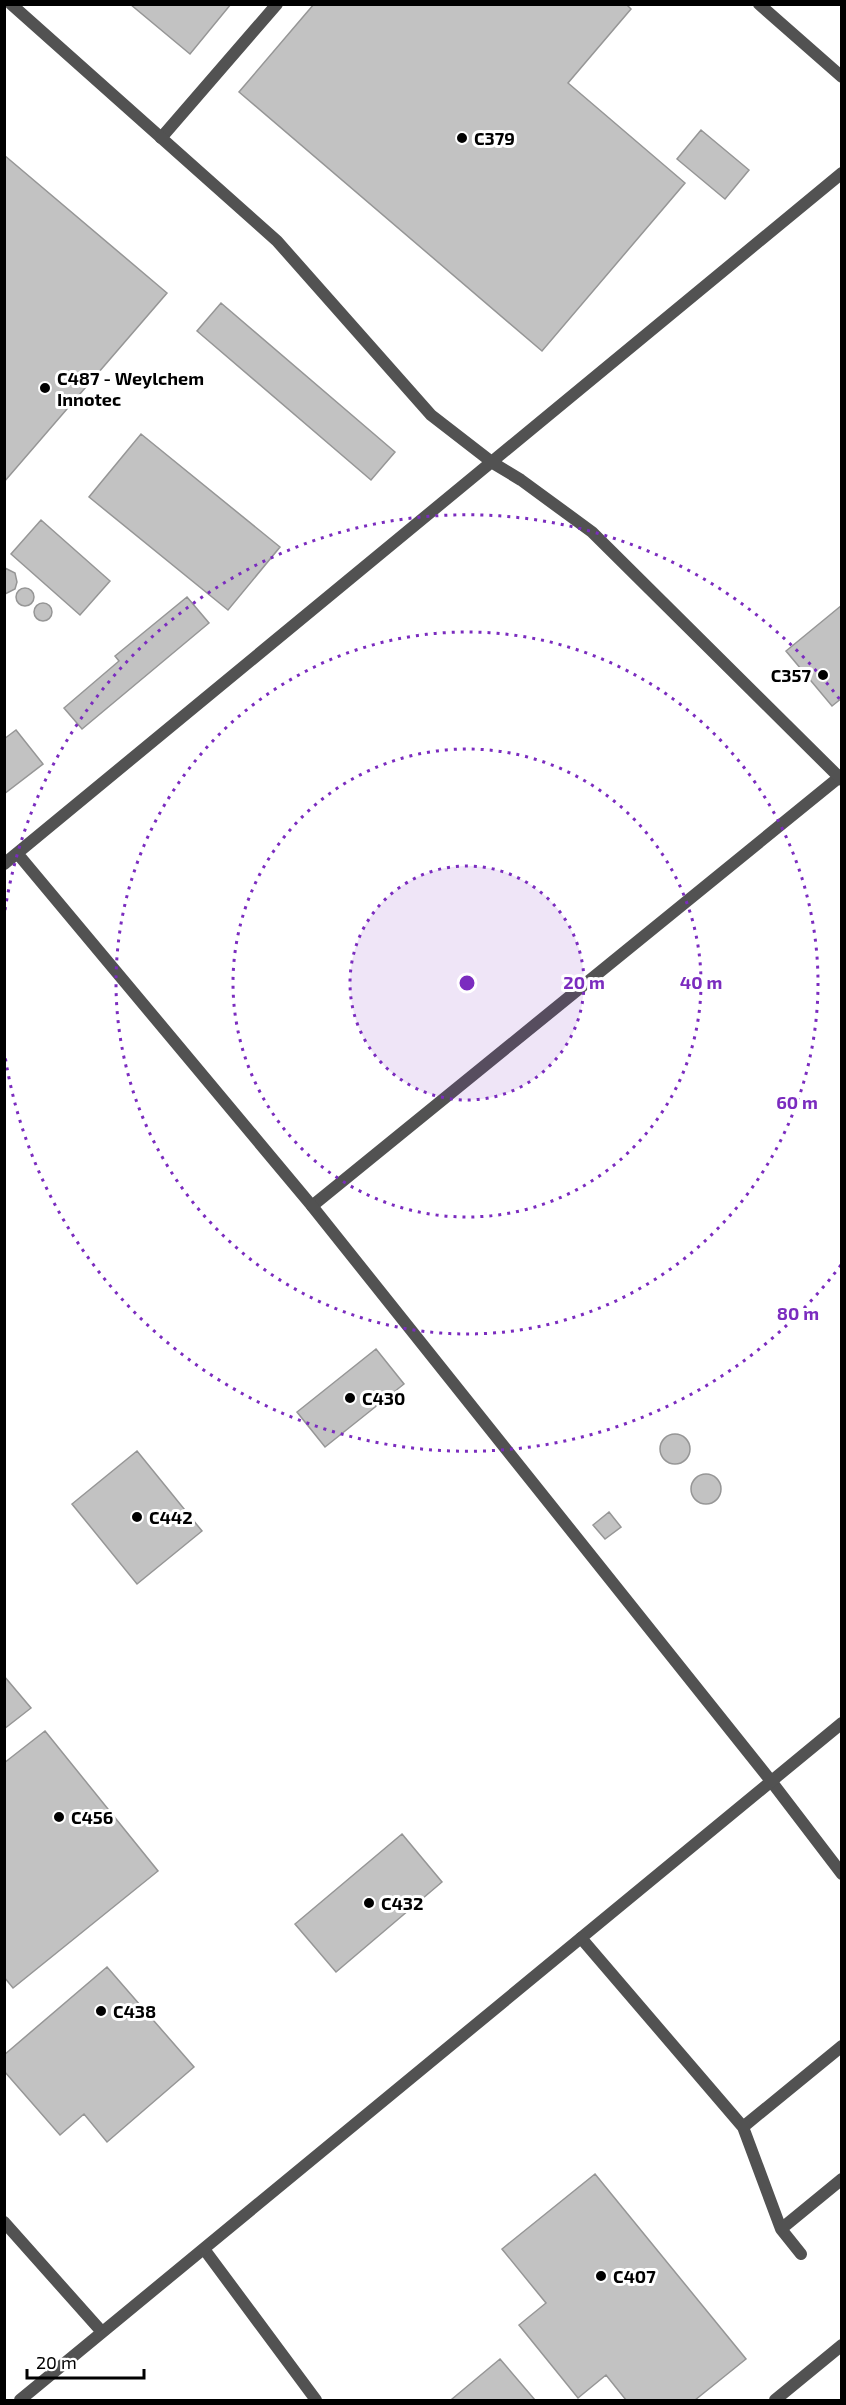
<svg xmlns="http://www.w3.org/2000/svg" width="846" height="2405" viewBox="0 0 846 2405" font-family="'Exo 2',sans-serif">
<rect width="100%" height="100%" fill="#fff"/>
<path fill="#c2c2c2" stroke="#969696" stroke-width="1.5" d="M130 4H231L190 54Z
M314 4H626L631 9 568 83 685 183 542 351 239 92Z
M701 130 749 170 725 199 677 159Z
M4 155 167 293 4 482Z
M221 303 395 452 371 480 197 331Z
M141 434 280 547 228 610 89 497Z
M41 520 110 581 80 615 11 554Z
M5 568 15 573 17 582 15 589 5 594Z
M16 597a9 9 0 1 1 18 0a9 9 0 1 1-18 0Z
M187 597 209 623 82 729 64 708 119 661 115 656Z
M34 612a9 9 0 1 1 18 0a9 9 0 1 1-18 0Z
M842 605V698L832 706 786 651Z
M16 730 43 764 4 794V739Z
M376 1349 404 1384 325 1447 297 1412Z
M660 1449a15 15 0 1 1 30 0a15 15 0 1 1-30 0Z
M137 1451 202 1531 137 1584 72 1504Z
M691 1489a15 15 0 1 1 30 0a15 15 0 1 1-30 0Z
M609 1512 621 1527 605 1539 593 1525Z
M4 1676 31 1708 4 1729Z
M45 1731 158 1871 13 1988 4 1977V1763Z
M402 1834 442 1882 336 1972 295 1924Z
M107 1967 194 2067 107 2142 84 2114 60 2135 4 2071V2055Z
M595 2174 746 2359 695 2400H626L606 2375 578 2398 519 2325 546 2303 502 2249Z
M500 2359 535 2400H454L452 2399Z"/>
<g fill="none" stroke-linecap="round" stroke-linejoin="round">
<path stroke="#525252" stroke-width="12" d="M759 4 842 77
M161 138 277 4
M312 1206 842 775
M771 1781 842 1874
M581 1938 743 2127 781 2229 801 2254
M743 2127 842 2046
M781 2229 842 2179
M204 2249 316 2400
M775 2400 842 2345"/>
<path stroke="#525252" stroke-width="12" d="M11 4 277 241 431 415 493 463 521 480 592 532 842 780
M17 853 312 1206 771 1781
M4 864 842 173
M4 2222 102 2332
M20 2400 842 1723"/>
</g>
<circle cx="467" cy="983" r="117" fill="#7b2cbf" fill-opacity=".12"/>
<g fill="none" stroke="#7b2cbf" stroke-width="3" stroke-dasharray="3 6">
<circle cx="467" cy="983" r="117"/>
<circle cx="467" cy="983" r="234"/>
<circle cx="467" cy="983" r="351"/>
<path d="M841 1265A468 468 0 0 1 5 1056M5 910A468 468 0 0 1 841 701"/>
</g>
<g fill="#000" stroke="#fff" stroke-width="2">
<circle cx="462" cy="138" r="6"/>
<circle cx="45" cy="388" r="6"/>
<circle cx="823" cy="675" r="6"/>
<circle cx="350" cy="1398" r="6"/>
<circle cx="137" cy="1517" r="6"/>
<circle cx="59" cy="1817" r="6"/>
<circle cx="369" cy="1903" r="6"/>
<circle cx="101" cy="2011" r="6"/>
<circle cx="601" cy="2276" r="6"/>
</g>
<g text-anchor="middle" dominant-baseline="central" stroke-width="6" stroke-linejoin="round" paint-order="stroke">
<g font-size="18" font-weight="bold" fill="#000" stroke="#fff" text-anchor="start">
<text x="474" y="138">C379</text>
<text x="57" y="378">C487 - Weylchem<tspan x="57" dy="21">Innotec</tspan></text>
<text x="811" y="675" text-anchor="end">C357</text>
<text x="362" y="1398">C430</text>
<text x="149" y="1517">C442</text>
<text x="71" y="1817">C456</text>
<text x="381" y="1903">C432</text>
<text x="113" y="2011">C438</text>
<text x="613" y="2276">C407</text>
</g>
</g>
<circle cx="467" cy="983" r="9" fill="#7b2cbf" stroke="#fff" stroke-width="3"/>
<g font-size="18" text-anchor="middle" font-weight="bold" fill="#7b2cbf" stroke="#fff" stroke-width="6" stroke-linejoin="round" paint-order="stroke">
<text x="584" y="989">20 m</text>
<text x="701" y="989">40 m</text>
<text x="797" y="1109">60 m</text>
<text x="798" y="1320">80 m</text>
</g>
<rect width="846" height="2405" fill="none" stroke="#000000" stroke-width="12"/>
<path d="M27 2369v9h117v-9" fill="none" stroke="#000000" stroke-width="3"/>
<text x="36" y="2369" font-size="18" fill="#000000" stroke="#ffffff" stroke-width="4.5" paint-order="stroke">20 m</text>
</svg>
